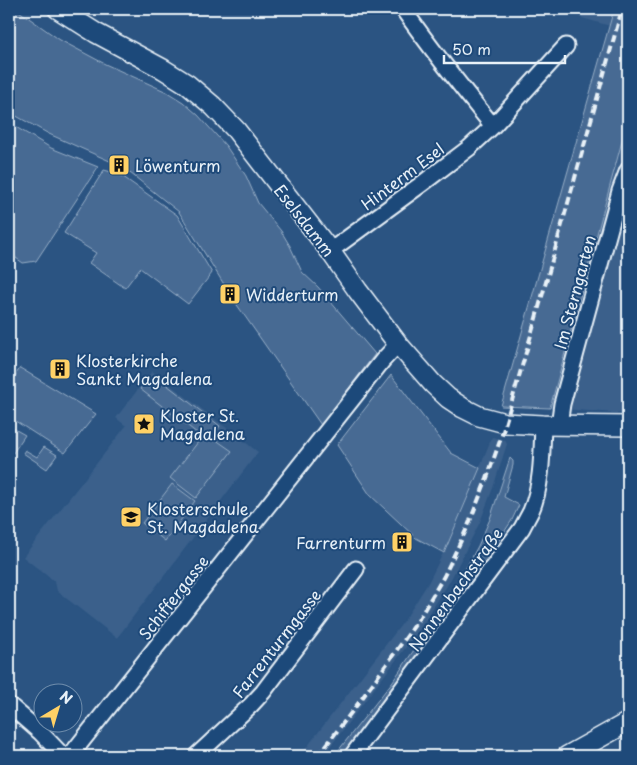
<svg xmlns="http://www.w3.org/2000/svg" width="637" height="765" viewBox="0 0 637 765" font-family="'Playpen Sans',sans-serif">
<rect width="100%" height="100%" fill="#2b5482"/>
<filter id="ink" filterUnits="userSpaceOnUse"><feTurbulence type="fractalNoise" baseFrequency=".02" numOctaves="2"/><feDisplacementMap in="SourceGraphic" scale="10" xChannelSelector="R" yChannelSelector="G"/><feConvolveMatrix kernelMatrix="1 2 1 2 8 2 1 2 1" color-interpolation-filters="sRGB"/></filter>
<g filter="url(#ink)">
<path fill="#3a608b" d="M571 9H614L610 26 575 16Z
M628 119V414L550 408 619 152Z
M152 371 258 452 117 638 57 591 55 582 23 557 126 426 116 418Z
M492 437 505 440 507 444 493 488 480 522 450 581 419 630 323 756H300L404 621 428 583 454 531Z"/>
<path fill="#476b93" stroke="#98aec6" d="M9 9H16L60 40 105 64 167 92 183 102 198 115 226 146 246 176 258 203 281 231 290 246 302 272 318 287 375 354 321 425 235 302 236 301 226 286H225L179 212 125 169 128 164 116 157 112 162 49 134 9 112Z
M614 9H628V119L550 408 501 406Z
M9 123 51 148 98 167 36 261 23 263 9 253Z
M104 170 119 174 177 215 212 273 188 304 140 268 125 288 89 263 96 253 64 233Z
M20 368 96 414 65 453 9 417V385Z
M391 375 451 453 480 468 444 553 416 538 370 495 337 445Z
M158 378 220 426 212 437 232 451 196 498 170 478 202 437 140 389 144 384 150 388Z
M9 426 25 435 9 459Z
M44 447 57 455 47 469 23 453 25 450 37 457Z
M510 458 513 461V465L504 497 519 505 512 520C460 601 404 680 344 756H334L393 681 416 647 460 579 478 546 490 519Z
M172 484 195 501 165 541 142 523Z"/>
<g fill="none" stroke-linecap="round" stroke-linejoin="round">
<g stroke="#e8f1f8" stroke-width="19">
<path id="minor" d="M403 9C431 49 462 88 493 126
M330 251 423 183 469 148 493 126 566 46
M559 425 562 404 620 191 628 170
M9 705 40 732 63 756
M70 756 383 360 398 344
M196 756 251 705 263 692 356 569
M352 756 522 528C525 522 528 517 531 511 542 486 542 451 543 425"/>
</g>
<g stroke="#e8f1f8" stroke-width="22">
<path id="tertiary" d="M58 9 96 33 163 69 187 84 213 106 236 130 330 251 358 291 398 344 433 384 448 398 463 408 479 416 505 423 543 425 628 426
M567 756 628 722"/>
</g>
<use href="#minor" stroke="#1f4a7a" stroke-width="15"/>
<use href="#tertiary" stroke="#1f4a7a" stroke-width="19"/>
<path stroke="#e8f1f8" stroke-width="4" stroke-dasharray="8 4" stroke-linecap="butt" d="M318 756 360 701 417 622 444 576 468 526 487 478 502 435 536 318 622 9"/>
</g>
</g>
<defs>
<g id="building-square" transform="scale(1.125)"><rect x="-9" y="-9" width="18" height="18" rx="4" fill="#ffd166" stroke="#1f4a7a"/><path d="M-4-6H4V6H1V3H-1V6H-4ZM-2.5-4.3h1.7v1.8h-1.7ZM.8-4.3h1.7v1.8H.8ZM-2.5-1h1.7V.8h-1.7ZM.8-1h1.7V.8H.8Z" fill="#111"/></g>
<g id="sight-square" transform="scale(1.125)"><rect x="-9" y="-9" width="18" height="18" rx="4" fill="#ffd166" stroke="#1f4a7a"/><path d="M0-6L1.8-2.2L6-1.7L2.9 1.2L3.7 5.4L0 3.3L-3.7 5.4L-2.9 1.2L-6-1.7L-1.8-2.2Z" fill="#111"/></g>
<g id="school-square" transform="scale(1.125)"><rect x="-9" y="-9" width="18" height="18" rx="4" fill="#ffd166" stroke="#1f4a7a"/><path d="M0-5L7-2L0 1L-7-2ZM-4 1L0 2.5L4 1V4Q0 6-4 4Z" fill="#111"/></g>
</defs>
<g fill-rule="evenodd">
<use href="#building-square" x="119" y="165"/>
<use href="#building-square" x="230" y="294"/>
<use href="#building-square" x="60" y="369"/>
<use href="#sight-square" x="144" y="424"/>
<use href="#school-square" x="131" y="517"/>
<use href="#building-square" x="402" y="542"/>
</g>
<g text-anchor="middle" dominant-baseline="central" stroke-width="4" stroke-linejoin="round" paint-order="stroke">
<g font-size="16" fill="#e8f1f8" stroke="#1f4a7a" text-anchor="start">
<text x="135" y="165">Löwenturm</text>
<text x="246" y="294">Widderturm</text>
<text x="76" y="360">Klosterkirche<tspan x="76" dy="18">Sankt Magdalena</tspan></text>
<text x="160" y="415">Kloster St.<tspan x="160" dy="18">Magdalena</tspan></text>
<text x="147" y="508">Klosterschule<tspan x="147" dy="18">St. Magdalena</tspan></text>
<text x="386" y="542" text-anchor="end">Farrenturm</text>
</g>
<g font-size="16" fill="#e8f1f8" stroke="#1f4a7a">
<text transform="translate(402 176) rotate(-37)">Hinterm Esel</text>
<text transform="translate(305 220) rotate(52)">Eselsdamm</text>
<text transform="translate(574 292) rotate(-75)">Im Sterngarten</text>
<text transform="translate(455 589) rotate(-54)">Nonnenbachstraße</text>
<text transform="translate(173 597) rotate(-52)">Schiffergasse</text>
<text transform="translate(276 643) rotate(-52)">Farrenturmgasse</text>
</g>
</g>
<rect width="637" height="765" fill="none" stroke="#1f4a7a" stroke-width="30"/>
<rect x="15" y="15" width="607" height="735" fill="none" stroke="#e8f1f8" stroke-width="2" filter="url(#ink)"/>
<g transform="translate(58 708) rotate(38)"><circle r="24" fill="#1f4a7a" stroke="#6f8dac"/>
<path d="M0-4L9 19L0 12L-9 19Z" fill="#ffd166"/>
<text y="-8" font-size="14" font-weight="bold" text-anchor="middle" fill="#e8f1f8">N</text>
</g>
<path d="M444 55v8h121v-8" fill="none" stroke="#e8f1f8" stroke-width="2.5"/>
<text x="452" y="55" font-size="15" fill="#e8f1f8" stroke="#1f4a7a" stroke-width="4" paint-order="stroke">50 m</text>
</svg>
